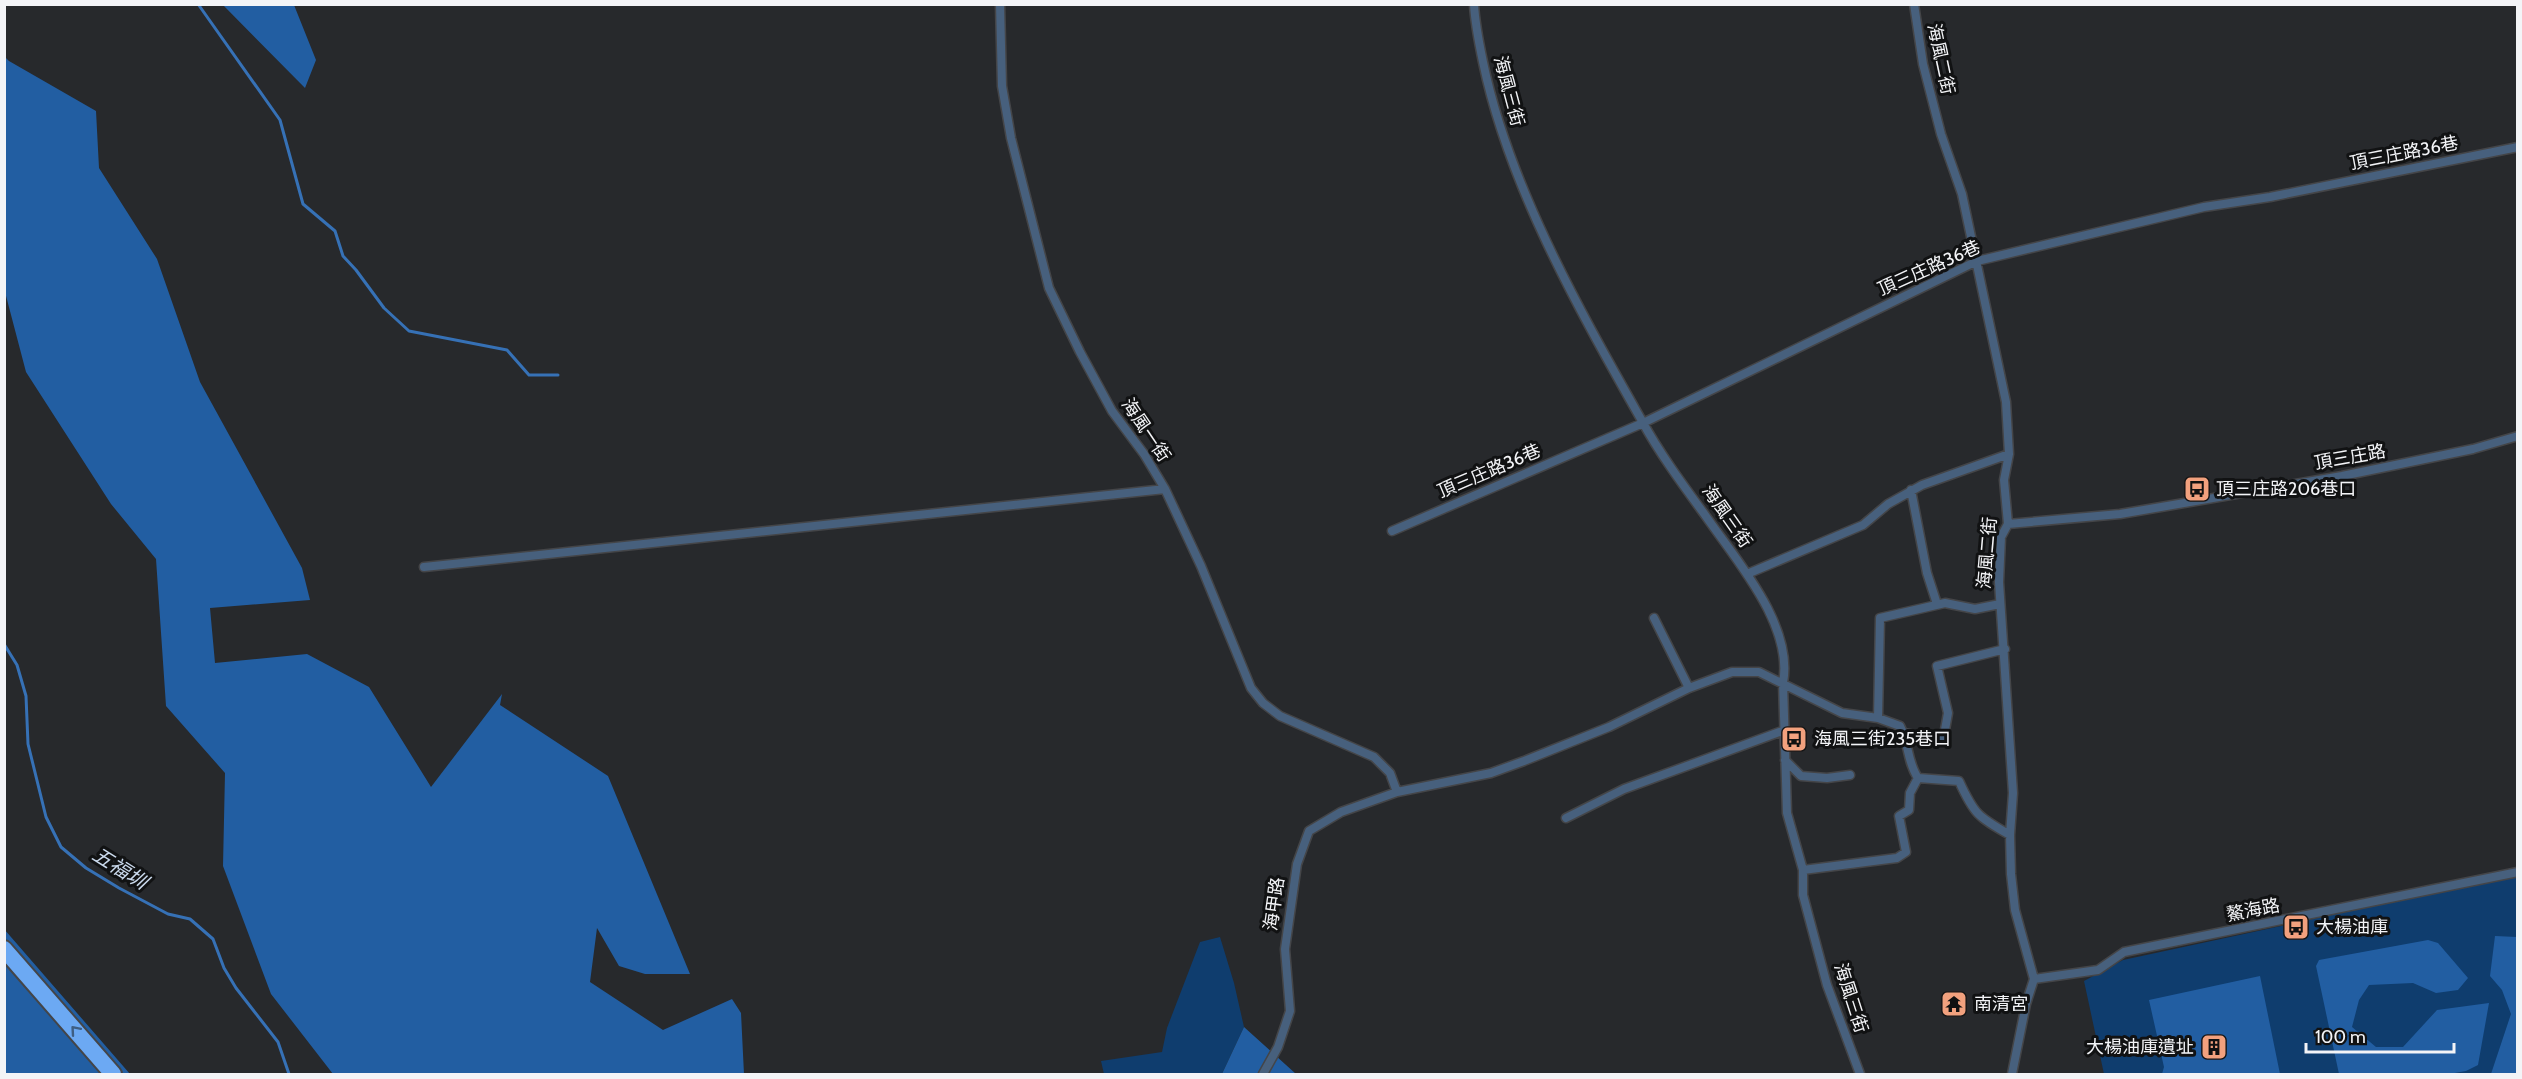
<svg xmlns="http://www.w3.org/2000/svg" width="2522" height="1079" viewBox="0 0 2522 1079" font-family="Cabin,'Noto Sans TC',sans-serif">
<rect width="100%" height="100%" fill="#27292c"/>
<path fill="#0f3d6e" d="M2517 875V1074H2104L2084 981 2123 960Z
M1220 937 1234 983 1244 1027 1222 1074H1104L1101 1061 1162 1052 1167 1028 1200 942Z"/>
<path fill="#225ea2" d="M223 5H294L316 60 305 88Z
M4 56 9 61 96 111 99 168 157 259 200 382 302 568 310 600 210 608 215 663 307 654 369 687 431 787 502 694 500 705 608 776 690 974H645L619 966 597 928 590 982 663 1030 732 999 741 1013 744 1074H333L271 994 223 866 225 773 166 706 156 559 111 504 26 372 5 292Z
M4 929 130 1074H5Z
M2495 936 2517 937V1074H2491L2511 1014 2502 990 2490 976Z
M2428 940 2438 943 2468 978 2458 990 2436 993 2413 983 2369 985 2359 1000 2352 1027 2376 1047H2403L2437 1010 2489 1003 2478 1065 2466 1071 2449 1074H2339L2316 966 2319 960Z
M2260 976 2280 1074H2162L2164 1067 2149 1000Z
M1244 1027 1296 1074H1222Z"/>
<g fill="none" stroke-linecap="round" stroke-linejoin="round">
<path stroke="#3671b6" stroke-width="3" d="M198 4 280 120 303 204 335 231 343 256 356 270 384 308 409 331 507 350 529 375H558
M4 644 17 665 26 696 28 744 46 817 61 847 86 868 119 888 168 914 190 919 213 939 224 968 236 988 278 1042 289 1074"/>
<g stroke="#444548" stroke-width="11">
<path id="minor" d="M1000 4 1002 86 1011 138 1049 288 1080 352 1112 411 1144 454 1165 489 1201 566 1251 688 1263 703 1280 716 1374 757 1390 773 1397 792
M1474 4C1475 24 1479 43 1483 62 1509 187 1580 311 1642 421 1660 454 1683 485 1705 515 1736 560 1794 625 1783 683L1787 813 1803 870V895L1827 985 1860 1074
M1914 4 1923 64 1941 134 1962 194 2006 402 2009 454 2004 480 2008 524 2001 537 1999 582 2013 793 2010 835 2011 874 2015 910 2034 979 2026 1004 2012 1074
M1911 490 1927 573 1937 604
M2008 524 2120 514 2342 476 2473 449 2518 436
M1392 531 1643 423 1977 261 2204 207 2270 197 2518 147
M424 567 1165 489
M1747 574 1863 525 1888 504 1922 485 2009 454
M1654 618 1689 688
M1878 718 1880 618 1945 603 1975 609 2000 604
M1904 733 1943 741 1948 713 1937 666 2005 649
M1785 760 1801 776 1827 778 1850 775
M1566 818 1624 789 1785 730
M1803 870 1897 858 1906 852 1899 816 1909 810 1910 793 1918 778
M2034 979 2098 970 2124 952 2518 872
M1263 1074 1278 1047 1290 1011 1285 949 1297 864 1309 831 1341 812 1397 792 1491 773 1524 761 1609 727 1689 688 1732 672H1759L1842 713 1878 718 1900 726C1909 743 1907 762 1918 778L1959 781C1974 814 1978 817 2010 835"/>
</g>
<g stroke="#444548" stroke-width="20">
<path id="motorway" d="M4 949 113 1074"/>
</g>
<use href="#minor" stroke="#47607d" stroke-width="8"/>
<use href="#motorway" stroke="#6ca9f3" stroke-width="16"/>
</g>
<defs><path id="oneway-chevron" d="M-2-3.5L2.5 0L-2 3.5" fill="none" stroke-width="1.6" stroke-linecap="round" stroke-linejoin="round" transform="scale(1.5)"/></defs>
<use stroke="#3e5e83" href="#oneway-chevron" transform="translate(75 1030) rotate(-131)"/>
<defs>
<g id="bus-square" transform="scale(1.35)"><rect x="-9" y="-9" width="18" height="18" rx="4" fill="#f2a17e" stroke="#111213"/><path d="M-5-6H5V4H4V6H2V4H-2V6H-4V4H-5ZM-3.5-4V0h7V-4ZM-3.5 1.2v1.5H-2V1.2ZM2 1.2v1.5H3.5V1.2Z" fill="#111"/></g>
<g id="temple-square" transform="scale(1.35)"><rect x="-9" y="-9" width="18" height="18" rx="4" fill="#f2a17e" stroke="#111213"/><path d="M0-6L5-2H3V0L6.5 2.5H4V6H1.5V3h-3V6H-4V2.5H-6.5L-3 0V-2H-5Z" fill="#111"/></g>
<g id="building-square" transform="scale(1.35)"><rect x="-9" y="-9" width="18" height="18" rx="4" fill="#f2a17e" stroke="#111213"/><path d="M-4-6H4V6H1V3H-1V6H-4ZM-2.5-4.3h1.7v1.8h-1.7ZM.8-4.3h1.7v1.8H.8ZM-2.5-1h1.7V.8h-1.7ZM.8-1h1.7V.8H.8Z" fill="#111"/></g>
</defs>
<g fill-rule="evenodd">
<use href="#bus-square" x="2197" y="489"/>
<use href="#bus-square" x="1794" y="739"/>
<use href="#bus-square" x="2296" y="927"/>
<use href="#temple-square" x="1954" y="1004"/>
<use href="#building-square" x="2214" y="1047"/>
</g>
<g text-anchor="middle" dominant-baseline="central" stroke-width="6" stroke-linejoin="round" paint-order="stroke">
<g font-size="18" fill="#f3f4f7" stroke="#111213">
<text transform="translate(1941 59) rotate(78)">海風二街</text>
<text transform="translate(1509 91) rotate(75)">海風三街</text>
<text transform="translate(2404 153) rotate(-11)">頂三庄路36巷</text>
<text transform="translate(1929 268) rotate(-24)">頂三庄路36巷</text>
<text transform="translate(1146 430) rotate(56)">海風一街</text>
<text transform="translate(2350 457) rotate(-10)">頂三庄路</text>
<text transform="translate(1489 471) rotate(-23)">頂三庄路36巷</text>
<text transform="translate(1727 516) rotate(55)">海風三街</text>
<text transform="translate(1987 553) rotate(-85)">海風二街</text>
<text transform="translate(1274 904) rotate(-82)">海甲路</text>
<text transform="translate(2253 910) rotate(-11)">鰲海路</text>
<text transform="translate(1851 998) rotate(72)">海風三街</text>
</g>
<g font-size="18" fill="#f3f4f7" stroke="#111213" text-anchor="start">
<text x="2216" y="489">頂三庄路206巷口</text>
<text x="1814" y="739">海風三街235巷口</text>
<text x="2316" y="927">大楊油庫</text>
<text x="1974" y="1004">南清宮</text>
<text x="2194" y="1047" text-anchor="end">大楊油庫遺址</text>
</g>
<g font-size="20" font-style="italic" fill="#cad9ec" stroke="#111213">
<text transform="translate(120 868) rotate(32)">五福圳</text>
</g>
</g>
<rect width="2522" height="1079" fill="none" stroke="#f3f4f7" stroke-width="12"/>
<path d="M2306 1043v9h148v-9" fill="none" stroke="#f3f4f7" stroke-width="3"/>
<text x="2315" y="1043" font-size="18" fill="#f3f4f7" stroke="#111213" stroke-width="4.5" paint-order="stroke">100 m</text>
</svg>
